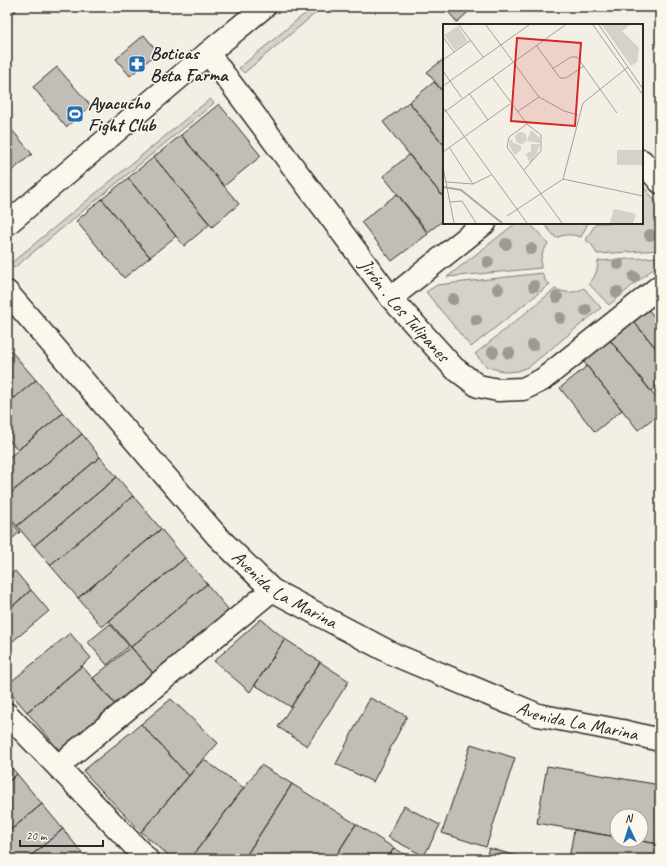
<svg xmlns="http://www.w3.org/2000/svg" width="667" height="866" viewBox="0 0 667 866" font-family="Caveat,sans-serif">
<rect width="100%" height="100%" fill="#f3efe4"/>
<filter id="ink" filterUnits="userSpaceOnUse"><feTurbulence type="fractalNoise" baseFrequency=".025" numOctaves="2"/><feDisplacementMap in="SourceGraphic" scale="8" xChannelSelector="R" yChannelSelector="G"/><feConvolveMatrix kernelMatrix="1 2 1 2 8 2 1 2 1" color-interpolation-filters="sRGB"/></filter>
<g filter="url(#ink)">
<path fill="#d5d2c9" stroke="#807e7a" d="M313 7H323L244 73 239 68Z
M210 99 214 103 14 268 10 264Z
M642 185 660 206V250L597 254 592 245 586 240 596 223H642Z
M516 223H530L548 244C542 252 540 258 541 268L447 277Z
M543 223H588L581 237C572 234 564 234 556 238Z
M660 257V263L609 305 589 284C595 277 598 270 598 261Z
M542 273 546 282 550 284 471 347 426 292 437 285Z
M584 288 601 308 530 366 518 371 506 372 487 367 475 354 555 289C567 293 573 294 584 288Z"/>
<path fill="#c0beb6" stroke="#2b2b2b" d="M7 7H13L16 11 7 18Z
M444 7H474L457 22Z
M144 35 158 52 130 76 116 59Z
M444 59V93L427 72Z
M57 67 91 106 66 127 33 87Z
M434 82 444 93V145L409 102Z
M409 102 444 145V198L383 122Z
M219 104 261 156 224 186 181 135Z
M7 124 32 154 13 170 7 163Z
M181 135 239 204 212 227 154 157Z
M409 155 444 198V220L428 232 383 176Z
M154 157 210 224 184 246 128 178Z
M128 178 176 236 150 257 102 199Z
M397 194 428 234 392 261 361 222Z
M102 199 150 257 124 278 76 221Z
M648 309 660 324V353L633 321Z
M633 321 660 353V383L651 391 610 340Z
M610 340 660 403V413L638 430 583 361Z
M10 350 36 380 7 404V353Z
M587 366 622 410 595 432 560 388Z
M36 380 63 413 18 450 7 438V404Z
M63 413 82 434 7 496V459Z
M82 434 100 457 17 526 7 514V496Z
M100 457 117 477 34 546 17 526Z
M117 477 133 496 50 565 34 546Z
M133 496 161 529 78 598 50 565Z
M7 517 20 532 7 543Z
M161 529 185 558 102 627 78 598Z
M185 558 207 584 131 647 109 621Z
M15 571 31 590 7 611V578Z
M207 584 233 615 157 678 131 647Z
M31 590 49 611 7 646V611Z
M261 619 285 639 250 692 214 661Z
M110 624 129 646 107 665 88 642Z
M70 633 91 658 27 712 7 689V685Z
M285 639 320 662 291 707 255 685Z
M131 647 157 678 119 709 93 678Z
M320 662 349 681 307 746 278 727Z
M82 666 119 709 64 756 27 712Z
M370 698 407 716 373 782 336 764Z
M171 699 218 743 189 776 141 724Z
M141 724 189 776 141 832 83 771Z
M471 744 515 758 486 847 442 833Z
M203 759 244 788 190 859H173L141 832Z
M7 762 17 774 7 783Z
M261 765 292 784 244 859H190Z
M547 766 660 785V840L659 844 635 840H641V816H617V837L537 823Z
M17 774 42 804 7 833V783Z
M292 784 356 824 334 859H244Z
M42 804 63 829 27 859H7V833Z
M404 806 440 825 424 856 388 837Z
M356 824 394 848 387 859H334Z
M63 829 86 858 85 859H27Z
M574 830 617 837V840H635L659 844 657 859H569Z
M394 848 413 859H387Z
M489 848 520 857V859H485Z"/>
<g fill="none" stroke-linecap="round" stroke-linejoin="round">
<g stroke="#2b2b2b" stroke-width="25">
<g id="minor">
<path id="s1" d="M208 53 391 298 454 368 478 386 498 390 523 389 542 380 660 286"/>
<path d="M642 161 660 182"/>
<path d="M7 224 208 53 264 7"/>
<path id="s2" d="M7 292 217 536 272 590 393 654 538 715 622 731 660 740"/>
<path d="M391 298 485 223"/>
<path d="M7 714 147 859"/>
<path d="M58 766 272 590"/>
</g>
</g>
<use href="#minor" stroke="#fbf7ec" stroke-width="22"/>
</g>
<g fill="#9d9a94">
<circle cx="650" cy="235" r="6"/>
<circle cx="506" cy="244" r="6"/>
<circle cx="531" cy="249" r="6"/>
<circle cx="488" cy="262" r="6"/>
<circle cx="618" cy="264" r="6"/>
<circle cx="634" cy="277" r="6"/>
<circle cx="534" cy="286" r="6"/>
<circle cx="498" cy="289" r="6"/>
<circle cx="617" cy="292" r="6"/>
<circle cx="557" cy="297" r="6"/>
<circle cx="453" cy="299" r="6"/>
<circle cx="586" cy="310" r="6"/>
<circle cx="560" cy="318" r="6"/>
<circle cx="476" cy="320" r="6"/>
<circle cx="533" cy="345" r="6"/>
<circle cx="493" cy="352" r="6"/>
<circle cx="509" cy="353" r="6"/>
</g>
</g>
<defs>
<g id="pharmacy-square" transform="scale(0.9)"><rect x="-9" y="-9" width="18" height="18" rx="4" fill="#1f6fb2" stroke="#fbf7ec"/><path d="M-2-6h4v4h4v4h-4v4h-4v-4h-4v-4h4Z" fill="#fff"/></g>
<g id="stadium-square" transform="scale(0.9)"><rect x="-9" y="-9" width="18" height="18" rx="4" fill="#1f6fb2" stroke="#fbf7ec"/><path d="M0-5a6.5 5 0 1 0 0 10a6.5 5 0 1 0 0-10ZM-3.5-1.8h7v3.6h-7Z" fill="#fff"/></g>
</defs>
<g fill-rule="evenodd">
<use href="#pharmacy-square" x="137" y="64"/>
<use href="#stadium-square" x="75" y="114"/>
</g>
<g text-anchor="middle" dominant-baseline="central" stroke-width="3" stroke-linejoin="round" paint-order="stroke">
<g font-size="19" font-weight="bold" fill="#2b2b2b" stroke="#fbf7ec" text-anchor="start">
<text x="150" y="53">Boticas<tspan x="150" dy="22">Beta Farma</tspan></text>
<text x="88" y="103">Ayacucho<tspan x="88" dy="22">Fight Club</tspan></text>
</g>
<g font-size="19" fill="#2b2b2b" stroke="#fbf7ec">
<text stroke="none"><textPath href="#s1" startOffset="324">Jirón . Los Tulipanes</textPath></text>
<text stroke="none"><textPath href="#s2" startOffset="409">Avenida La Marina</textPath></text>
<text stroke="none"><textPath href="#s2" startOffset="733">Avenida La Marina</textPath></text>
</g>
</g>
<g transform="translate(443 24)">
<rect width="200" height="200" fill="#f3efe4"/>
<path d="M159 1H187L179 7 196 24 194 38 188 42ZM15 2 25 17 12 26 1 11ZM88 106 97 114V119L84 117ZM72 114a6 6 0 1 1 12 0a6 6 0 1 1-12 0ZM70 115 69 118 78 122V126L72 131 66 122 67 116ZM88 120H97L94 130 87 140 83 130 88 127ZM174 126H199V141H174ZM171 185 193 190 190 199H167Z" fill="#d5d2c9"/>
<path fill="none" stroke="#aca9a2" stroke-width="2" d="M0 163 18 166 59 199"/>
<path fill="none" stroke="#a3a19a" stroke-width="1" d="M16 1 40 33M43 1 96 73 121 87 135 91M150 1 200 71M156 1 200 65M0 13 11 28M93 21 117 54H123L141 42M0 36 28 16M109 45 128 33H134L174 89M0 47 19 74M49 53 84 100 98 111V127L81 146M0 62 86 1M26 69 45 96M0 83 84 199M74 88 96 73M0 89 122 1M84 100 66 113 64 123 119 199M6 123 30 160M0 128 67 80M0 143 11 199M120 155 200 172M3 158 30 160 48 151M7 178 19 177 33 199M64 192 120 155 140 79 185 43"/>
<path fill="#d62828" fill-opacity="0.15" stroke="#d62828" stroke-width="2" d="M74 14 138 19 132 102 68 97Z"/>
<rect width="200" height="200" fill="none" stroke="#2b2b2b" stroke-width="2"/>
</g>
<rect width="667" height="866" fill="none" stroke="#fbf7ec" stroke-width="24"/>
<rect x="12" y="12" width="643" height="842" fill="none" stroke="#2b2b2b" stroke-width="1.5" filter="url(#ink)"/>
<g transform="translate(629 828) rotate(356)"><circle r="19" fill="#fbf7ec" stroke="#a8a59f"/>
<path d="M0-3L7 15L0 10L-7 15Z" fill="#1f6fb2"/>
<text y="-6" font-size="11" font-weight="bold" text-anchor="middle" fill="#2b2b2b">N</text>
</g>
<path d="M20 840v6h83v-6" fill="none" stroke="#2b2b2b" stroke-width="2"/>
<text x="26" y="840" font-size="12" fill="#2b2b2b" stroke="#fbf7ec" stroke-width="3" paint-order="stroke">20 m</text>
</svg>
